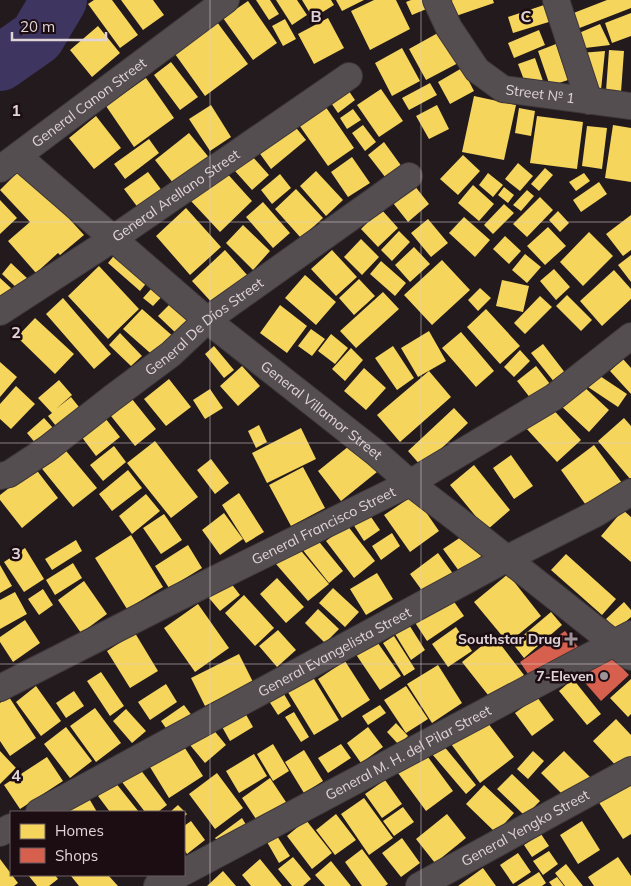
<svg xmlns="http://www.w3.org/2000/svg" width="631" height="886" viewBox="0 0 631 886" font-family="Mulish,sans-serif">
<rect width="100%" height="100%" fill="#221a1d"/>
<path fill="#f6d55c" d="M94 0H112L138 35 120 48 88 4Z
M121 0H153L164 15 143 30Z
M256 0H270L279 14 269 20Z
M276 0H297L307 15 292 25Z
M302 0H331L334 5 313 18Z
M336 0H364L342 11Z
M374 0H396L410 29 370 50 351 11Z
M411 0H433L436 5 412 15 406 2Z
M453 0H493L494 3 450 18 444 3Z
M607 0H631V8L577 29 571 14Z
M248 1 277 43 253 60 223 18Z
M547 4 552 21 513 33 508 17Z
M631 13V36L612 43 605 23Z
M328 18 344 48 314 64 298 34Z
M285 19 296 39 283 46 272 26Z
M217 22 248 64 205 96 175 54Z
M600 24 610 45 585 48 579 33Z
M98 26 120 53 92 77 70 50Z
M445 29 462 61 426 80 409 49Z
M539 30 545 45 514 58 508 43Z
M556 44 568 80 550 86 538 51Z
M402 48 420 81 392 96 375 63Z
M609 50 624 51 621 92 606 91Z
M605 51 601 90 594 89 580 53Z
M535 58 543 81 527 88 518 64Z
M171 62 198 97 180 110 154 75Z
M462 68 474 91 450 104 438 82Z
M146 78 174 118 134 147 106 106Z
M430 83 437 95 409 110 402 98Z
M344 84 355 100 338 113 327 97Z
M381 89 403 121 379 137 357 105Z
M474 96 516 105 504 160 462 152Z
M323 103 354 148 328 166 297 122Z
M211 105 231 137 210 151 189 119Z
M437 105 449 129 429 139 416 116Z
M519 108 535 111 531 136 515 133Z
M353 109 361 120 347 129 340 118Z
M96 116 121 148 94 169 69 138Z
M537 116 583 122 577 169 530 163Z
M293 124 306 140 271 169 258 151Z
M363 125 376 142 365 151 352 133Z
M613 125 631 128V182L605 178Z
M587 126 607 128 602 169 582 166Z
M189 133 211 160 177 188 155 160Z
M149 139 159 153 125 179 114 164Z
M384 142 405 171 389 182 368 155Z
M463 155 480 171 458 195 440 179Z
M252 156 269 175 252 190 235 171Z
M352 157 370 183 348 197 331 172Z
M518 163 533 176 520 191 505 179Z
M545 168 553 175 539 191 531 184Z
M24 169 84 235 60 255 58 253 36 273 8 241 30 222 0 190 18 172Z
M224 170 252 201 220 232 191 201Z
M316 171 343 200 326 216 300 186Z
M148 172 166 196 142 213 124 189Z
M488 173 503 185 493 197 479 185Z
M584 173 590 181 576 191 569 182Z
M280 174 291 188 272 204 261 190Z
M599 182 607 194 581 212 573 200Z
M414 185 429 204 408 222 393 203Z
M473 185 494 204 479 221 458 203Z
M504 187 514 195 508 203 498 195Z
M296 189 323 218 301 238 275 209Z
M527 190 534 196 521 211 513 205Z
M540 197 553 210 527 237 513 224Z
M0 200 17 218 0 234Z
M263 202 290 233 273 248 246 217Z
M504 204 514 213 493 234 484 225Z
M186 208 221 247 190 275 156 236Z
M381 209 398 228 378 247 361 229Z
M558 211 569 223 560 232 549 220Z
M631 215V250L623 256 606 234Z
M464 217 490 240 475 257 449 233Z
M428 219 448 243 431 257 411 233Z
M243 225 270 251 253 270 226 243Z
M548 227 566 246 545 265 527 246Z
M399 231 410 242 392 261 381 250Z
M589 232 613 256 583 286 560 262Z
M505 236 521 251 509 264 493 249Z
M361 239 379 257 362 275 344 257Z
M121 247 153 275 140 291 108 263Z
M414 247 430 264 410 282 395 265Z
M225 250 248 276 215 306 192 281Z
M332 250 357 277 336 296 311 269Z
M525 254 541 267 527 283 512 270Z
M631 255V282L618 265Z
M442 260 470 290 432 325 404 295Z
M381 261 406 283 395 296 370 274Z
M11 263 29 280 20 291 2 274Z
M99 266 139 309 108 339 68 296Z
M554 269 570 287 556 300 540 281Z
M614 270 631 289V299L602 326 580 301Z
M305 275 336 302 316 325 285 298Z
M0 278 12 289 0 302Z
M359 279 375 296 354 315 339 298Z
M159 280 168 290 153 306 143 298Z
M502 280 529 286 523 312 496 306Z
M480 288 491 298 478 311 468 300Z
M383 292 399 309 356 348 340 331Z
M567 295 592 320 581 331 556 306Z
M540 296 552 307 525 334 514 323Z
M63 298 111 354 94 369 46 314Z
M176 298 197 319 179 336 158 316Z
M280 305 307 326 287 353 260 333Z
M142 309 175 338 157 359 123 329Z
M486 309 520 346 500 364 467 327Z
M35 318 74 354 55 374 17 337Z
M311 329 325 339 312 356 298 346Z
M429 331 446 361 418 377 401 348Z
M461 332 494 371 476 387 442 348Z
M120 333 142 356 131 366 109 345Z
M331 334 348 348 335 364 318 351Z
M543 344 566 374 555 383 531 353Z
M214 346 234 370 224 378 205 354Z
M393 346 414 378 397 390 375 358Z
M351 348 363 360 345 381 332 369Z
M520 350 530 361 514 377 504 367Z
M623 359 631 368V394L610 371Z
M0 362 17 377 0 397Z
M242 366 260 386 238 406 220 386Z
M536 366 554 389 535 404 517 381Z
M364 368 386 388 366 410 344 391Z
M429 371 451 397 400 442 377 415Z
M597 374 627 394 618 407 588 387Z
M169 379 191 407 166 426 144 399Z
M59 380 72 395 56 409 71 397 83 412 60 431 48 416 52 413 38 398Z
M580 383 609 410 589 432 560 405Z
M16 386 35 404 11 429 0 419V404Z
M210 389 223 408 205 419 193 400Z
M128 394 156 429 135 446 107 411Z
M549 405 581 440 557 462 525 427Z
M454 408 468 423 422 467 408 451Z
M102 414 120 437 96 456 78 432Z
M44 418 54 429 37 445 27 433Z
M624 418 631 426V480L598 441Z
M259 425 267 442 256 448 248 431Z
M301 428 316 459 267 483 252 453Z
M155 441 198 497 171 518 127 463Z
M354 442 377 472 341 501 318 471Z
M594 445 622 483 588 508 561 470Z
M62 446 97 488 73 507 39 465Z
M114 446 126 462 103 481 90 465Z
M511 455 533 486 514 499 493 468Z
M211 459 229 483 215 494 197 470Z
M474 465 510 510 487 530 450 485Z
M303 467 325 508 291 526 269 485Z
M35 468 58 498 22 528 0 500V495Z
M128 470 142 488 112 511 99 494Z
M239 493 264 532 246 543 222 505Z
M146 494 160 511 132 534 119 516Z
M414 495 439 531 410 552 384 515Z
M623 510 631 517V562L601 536Z
M224 513 243 539 220 555 202 530Z
M164 514 182 540 161 554 143 528Z
M369 514 380 530 364 541 353 524Z
M347 525 375 561 354 578 326 541Z
M392 533 400 546 381 560 372 546Z
M467 533 483 555 459 571 443 549Z
M131 535 163 587 127 609 95 558Z
M316 538 343 571 329 583 302 549Z
M76 540 82 551 52 570 45 559Z
M188 545 202 568 169 588 155 566Z
M297 546 329 584 308 601 276 564Z
M25 548 44 579 24 592 4 562Z
M438 553 454 575 426 596 410 574Z
M566 554 616 599 602 615 551 570Z
M73 563 82 578 55 595 46 580Z
M0 565 12 586 0 593Z
M377 573 393 599 366 615 350 589Z
M508 574 541 616 508 643 474 602Z
M277 578 304 607 286 623 260 594Z
M84 581 107 614 81 633 58 600Z
M230 582 240 595 220 611 209 598Z
M333 588 359 612 345 627 319 603Z
M43 589 53 605 39 615 28 599Z
M15 592 27 614 0 629V600Z
M448 593 464 616 427 641 412 618Z
M244 595 274 628 255 646 225 613Z
M624 602 631 610V617L616 630 606 619Z
M198 604 229 648 195 672 164 628Z
M318 609 339 629 325 643 305 623Z
M551 612 562 625 524 658 513 644Z
M25 620 40 643 13 662 0 642V637Z
M406 620 425 650 411 660 392 629Z
M456 627 472 651 448 667 432 644Z
M278 630 296 650 277 667 259 646Z
M135 633 158 671 130 688 107 651Z
M373 636 401 676 380 690 353 650Z
M394 636 415 669 404 676 383 643Z
M494 636 524 675 492 700 462 662Z
M239 654 253 682 205 706 191 678Z
M345 661 370 700 342 718 318 679Z
M438 665 462 703 432 723 407 684Z
M101 672 124 706 110 716 87 681Z
M311 674 339 720 314 735 286 689Z
M573 679 601 714 587 725 559 691Z
M631 679V714L628 717 610 698Z
M166 684 177 702 150 720 138 702Z
M36 686 61 721 41 736 16 702Z
M406 686 428 719 406 733 384 700Z
M281 689 291 706 278 715 267 698Z
M74 691 84 706 66 718 56 703Z
M9 697 36 738 10 756 0 741V703Z
M537 697 554 720 532 736 515 713Z
M184 705 193 717 170 734 161 721Z
M380 705 386 713 368 725 362 716Z
M95 708 121 743 96 762 70 726Z
M126 709 146 731 132 743 113 721Z
M244 711 253 727 230 741 221 725Z
M294 712 309 737 301 742 285 717Z
M484 718 514 757 480 783 451 744Z
M616 719 631 735V760L620 770 593 741Z
M396 723 408 736 399 745 387 732Z
M66 727 92 761 70 778 44 744Z
M368 727 383 747 361 763 347 743Z
M212 728 226 745 205 763 190 745Z
M273 744 289 771 273 781 257 754Z
M341 744 351 758 328 773 318 758Z
M183 745 203 776 169 798 150 767Z
M443 745 476 785 466 794 432 754Z
M304 750 323 781 304 793 285 762Z
M0 751 16 768 0 784Z
M533 751 544 761 528 779 517 769Z
M564 751 592 779 570 802 541 773Z
M425 753 453 791 426 811 398 773Z
M254 754 267 776 239 793 226 771Z
M47 757 63 781 20 809 4 785Z
M140 769 167 805 158 812H145L122 782Z
M217 773 243 808 215 829 189 794Z
M512 774 540 801 525 816 497 789Z
M631 775V834L623 839 596 798Z
M270 778 288 805 260 825 242 798Z
M385 780 402 804 382 818 365 794Z
M115 782 139 812H110L98 796Z
M484 785 514 813 496 833 466 804Z
M87 795 97 812H58Z
M364 798 393 838 369 855 341 814Z
M178 805 187 814 184 817V812H170Z
M403 807 414 822 394 836 383 821Z
M336 814 356 840 335 855 316 830Z
M447 814 466 838 435 863 416 839Z
M242 818 248 828 222 847 215 838Z
M306 820 332 853 312 869 287 836Z
M191 821 205 840 187 854 184 849V826Z
M582 821 600 850 578 864 560 835Z
M541 834 549 846 532 857 524 845Z
M277 836 290 856 279 863 267 842Z
M402 838 420 863 401 877 382 853Z
M362 849 388 884 385 886H362L345 862Z
M549 851 558 864 543 875 533 861Z
M518 853 531 872 513 884 500 865Z
M293 857 311 879 303 886H292L278 869Z
M618 857 631 876V886H594L588 877Z
M0 859 18 883 14 886H0Z
M260 859 282 886H251L242 875Z
M331 861 351 886H325L315 875Z
M566 864 583 886H565L555 873Z
M483 868 496 886H458Z
M223 871 236 886H207Z
M539 872 546 883 542 886H517Z
M28 875H55L58 879 49 886H37Z
M73 875H108L118 886H79L71 876Z
M557 877 564 886H552L549 882Z"/>
<path fill="#d6604d" d="M565 631 578 647 530 677 520 662Z
M607 652 629 675 601 701 580 677Z"/>
<g fill="none" stroke-linecap="round" stroke-linejoin="round">
<path stroke="#3e3561" stroke-width="56" d="M0 63 37 37 59 0"/>
<g stroke="#3e3739" stroke-width="28">
<g id="minor">
<path id="s1" d="M436 0 449 28 477 70 503 89 631 106"/>
<path d="M556 0 589 101"/>
<path id="s2" d="M18 156 207 320 376 453 410 483 462 523 631 657"/>
<path id="s3" d="M0 169 226 0"/>
<path id="s4" d="M0 312 114 238 349 76"/>
<path id="s5" d="M0 476 9 474 47 449 112 398 171 354 207 320 409 176"/>
<path id="s6" d="M0 688 223 575 410 483 554 397 631 336"/>
<path id="s7" d="M39 812 506 559 595 514 631 492"/>
<path d="M0 833 11 827"/>
<path id="s8" d="M184 872 631 634"/>
<path d="M157 886 179 875"/>
<path id="s9" d="M419 886 631 770"/>
</g>
</g>
<use href="#minor" stroke="#554e51" stroke-width="26"/>
</g>
<path fill="none" stroke="#e0d4d8" stroke-width="1" stroke-opacity="0.55" d="M210 0V886M421 0V886M0 222H631M0 443H631M0 664H631"/>
<g fill="#9e9397" stroke="#1c0d13" stroke-width="2">
<path d="M568.5 631.5h5v5h5v5h-5v5h-5v-5h-5v-5h5z"/>
<circle cx="604" cy="676" r="5"/>
</g>
<g text-anchor="middle" dominant-baseline="central" stroke-width="5" stroke-linejoin="round" paint-order="stroke">
<g font-size="14" fill="#e0d4d8" stroke="#1c0d13">
<text stroke="none"><textPath href="#s1" startOffset="151">Street № 1</textPath></text>
<text stroke="none"><textPath href="#s3" startOffset="111">General Canon Street</textPath></text>
<text stroke="none"><textPath href="#s4" startOffset="211">General Arellano Street</textPath></text>
<text stroke="none"><textPath href="#s5" startOffset="254">General De Dios Street</textPath></text>
<text stroke="none"><textPath href="#s2" startOffset="396">General Villamor Street</textPath></text>
<text stroke="none"><textPath href="#s6" startOffset="362">General Francisco Street</textPath></text>
<text stroke="none"><textPath href="#s7" startOffset="336">General Evangelista Street</textPath></text>
<text stroke="none"><textPath href="#s8" startOffset="254">General M. H. del Pilar Street</textPath></text>
<text stroke="none"><textPath href="#s9" startOffset="121">General Yengko Street</textPath></text>
</g>
<g font-size="14" font-weight="bold" fill="#e0d4d8" stroke="#1c0d13" text-anchor="end">
<text x="561" y="639">Southstar Drug</text>
<text x="594" y="676">7-Eleven</text>
</g>
</g>
<g font-size="16" text-anchor="middle" font-weight="bold" fill="#e0d4d8" stroke="#1c0d13" stroke-width="5" stroke-linejoin="round" paint-order="stroke">
<text x="316" y="22">B</text>
<text x="526" y="22">C</text>
<text x="16" y="116">1</text>
<text x="16" y="338">2</text>
<text x="16" y="559">3</text>
<text x="16" y="781">4</text>
</g>
<rect x="10" y="811" width="175" height="65" fill="#1c0d13" stroke="#6a5d62"/>
<rect x="20" y="824" width="25" height="15" fill="#f6d55c" stroke="#6a5d62"/>
<text x="55" y="836" font-size="15" fill="#e0d4d8">Homes</text>
<rect x="20" y="848" width="25" height="15" fill="#d6604d" stroke="#6a5d62"/>
<text x="55" y="861" font-size="15" fill="#e0d4d8">Shops</text>
<path d="M12 32v8h94v-8" fill="none" stroke="#e0d4d8" stroke-width="2.5"/>
<text x="20" y="32" font-size="15" fill="#e0d4d8" stroke="#1c0d13" stroke-width="4" paint-order="stroke">20 m</text>
</svg>
